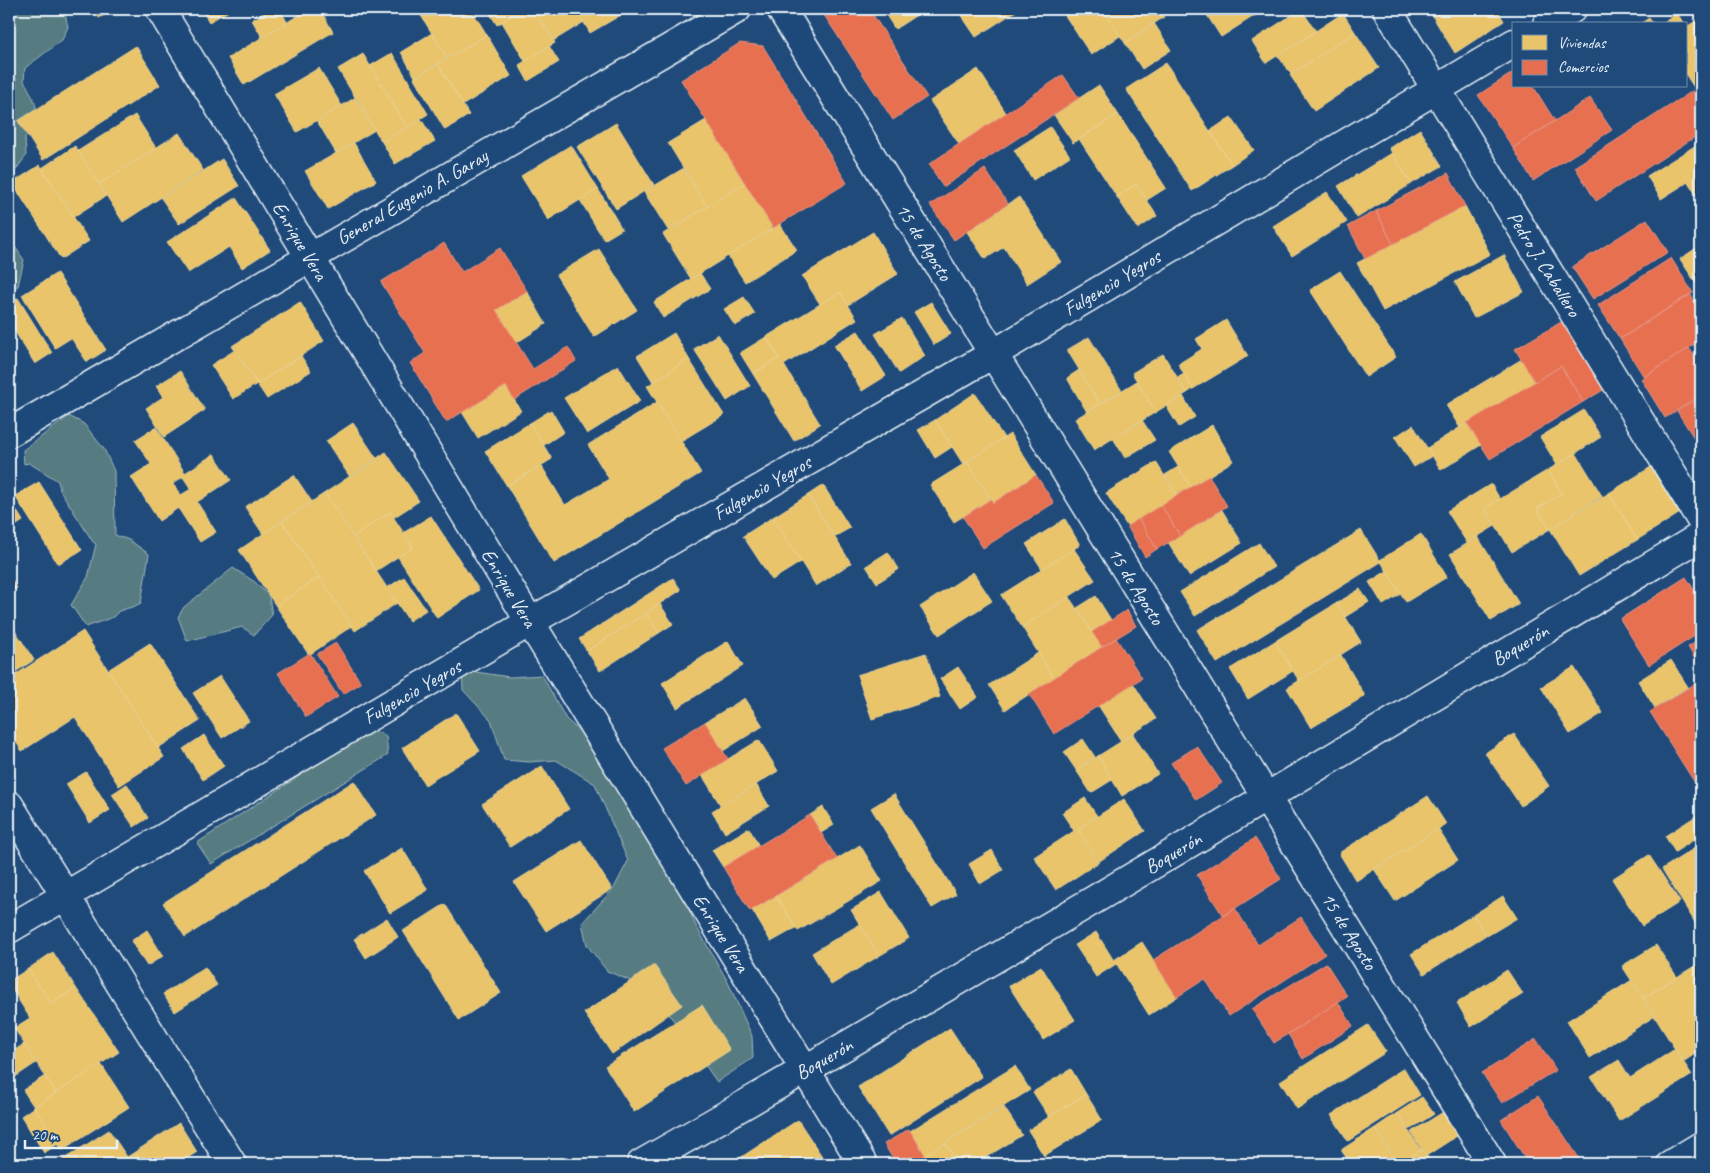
<svg xmlns="http://www.w3.org/2000/svg" width="1710" height="1173" viewBox="0 0 1710 1173" font-family="Caveat,sans-serif">
<rect width="100%" height="100%" fill="#1f4a7a"/>
<filter id="ink" filterUnits="userSpaceOnUse"><feTurbulence type="fractalNoise" baseFrequency=".02" numOctaves="2"/><feDisplacementMap in="SourceGraphic" scale="10" xChannelSelector="R" yChannelSelector="G"/><feConvolveMatrix kernelMatrix="1 2 1 2 8 2 1 2 1" color-interpolation-filters="sRGB"/></filter>
<g filter="url(#ink)">
<path fill="#577c81" stroke="#a0b6bc" d="M9 9H64L68 27 62 40 25 68 24 81C31 92 44 117 34 129 31 132 28 135 25 137L26 156 9 179V102C24 86 13 78 11 61 10 51 11 39 11 29L9 27Z
M9 238 24 260 18 286 9 290Z
M69 416 84 424 104 449 114 471 115 535 129 540 149 554 141 603 135 606 119 611 113 617 86 627 71 605 88 577 96 544 93 542 60 490 58 481 29 463 24 464 23 450Z
M233 568 255 582 269 596 272 615 254 635 242 627 187 641 178 617 184 607Z
M462 670 510 677 542 675 566 719 607 755 668 861 696 926 728 982 752 1036 753 1058 717 1082 664 1007 640 985 607 971 587 945 582 923 614 888 628 861 595 784 556 760 529 762 504 760 491 720 463 690Z
M371 729 386 736 388 755 211 864 197 843Z"/>
<path fill="#e9c46a" stroke="#e9d295" fill-rule="evenodd" d="M93 9H115L99 18Z
M201 9H232L209 22Z
M271 9H280L287 22 262 37 252 20Z
M309 9H320L333 32 244 85 228 58Z
M417 9H471L487 35 447 58Z
M487 9H523L497 25Z
M523 9H534L555 43 525 61 502 22Z
M534 9H576L584 22 553 41Z
M576 9H631L590 33Z
M638 9H654L642 16Z
M882 9H926L895 29Z
M957 9H1019L976 37Z
M1060 9H1072L1064 14Z
M1072 9H1103L1120 36 1091 55 1064 14Z
M1113 9H1158L1164 17 1125 43 1106 14Z
M1203 9H1265L1221 37Z
M1301 9 1316 31 1266 63 1252 41Z
M1428 9H1497L1504 21 1455 53Z
M1343 13 1355 32 1291 74 1278 56Z
M1677 13 1684 24H1665L1664 22Z
M1649 18 1653 24H1640Z
M1701 18V89L1697 92 1686 75V27Z
M1154 23 1171 50 1142 69 1125 43Z
M1355 32 1379 68 1314 111 1290 75Z
M432 33 447 58 415 77 401 52Z
M487 35 511 76 463 105 438 64Z
M136 46 160 85 43 160 18 121Z
M549 46 559 62 528 81 519 65Z
M392 53 428 114 407 127 370 66Z
M363 54 407 127 382 142 338 69Z
M1166 63 1232 165 1192 191 1126 89Z
M438 64 469 115 445 130 414 78Z
M319 68 342 106 297 132 274 94Z
M978 69 1006 113 959 144 930 101Z
M1099 85 1118 114 1073 143 1054 115Z
M356 97 375 130 336 153 317 121Z
M1118 114 1166 188 1147 200 1136 184 1117 197 1079 139Z
M135 115 156 148 99 184 78 151Z
M1231 117 1254 150 1232 165 1210 131Z
M421 119 435 141 395 164 382 142Z
M706 120 745 183 707 207 668 143Z
M616 123 654 185 616 209 577 147Z
M1050 127 1070 156 1033 180 1014 150Z
M1420 129 1442 166 1411 184 1389 148Z
M179 133 203 170 123 222 99 184Z
M1701 142V202L1688 182 1661 199 1647 176Z
M354 143 376 181 328 209 305 171Z
M571 145 598 189 548 220 521 176Z
M75 146 106 196 73 217 42 168Z
M1392 153 1411 184 1357 218 1338 186Z
M222 159 239 186 179 224 161 198Z
M40 165 89 241 61 259 12 183Z
M684 168 707 207 668 230 644 192Z
M745 183 773 228 691 279 663 234Z
M1136 184 1157 216 1138 229 1117 197Z
M598 189 622 229 604 240 580 200Z
M1327 192 1347 222 1292 256 1273 226Z
M1019 197 1061 262 1027 284 1004 247 985 259 967 232Z
M236 198 270 250 242 268 229 247 188 273 167 242Z
M1465 206 1490 254 1383 311 1357 263Z
M780 224 797 250 745 282 728 256Z
M873 232 898 274 848 305 840 292 820 304 802 276Z
M1701 245V291L1680 259Z
M599 249 637 310 594 337 556 275Z
M1504 255 1524 292 1474 318 1455 282Z
M1340 271 1396 357 1366 377 1310 290Z
M57 273 106 350 87 362 71 338 55 348 22 295Z
M700 273 710 289 663 318 654 302Z
M527 291 546 324 516 343 496 310Z
M840 292 857 319 784 365 820 424 794 441 753 374 779 358 766 337Z
M744 297 755 314 735 326 724 309Z
M18 298 52 353 35 364 9 322V304Z
M300 302 324 341 257 384 232 346Z
M931 302 951 334 934 345 914 312Z
M902 318 925 356 899 373 875 334Z
M1226 320 1248 356 1193 389 1178 364 1202 349 1196 339Z
M858 331 886 376 862 391 834 345Z
M674 333 689 359 653 382 637 356Z
M718 334 750 386 727 401 694 349Z
M766 337 779 358 753 374 740 353Z
M1089 337 1122 391 1100 404 1067 350Z
M235 350 257 384 233 399 211 365Z
M1163 354 1187 393 1156 412 1132 373Z
M301 356 311 371 267 399 257 384Z
M689 359 724 415 681 441 647 386Z
M1522 359 1535 382 1460 428 1446 405Z
M618 365 640 401 587 434 564 398Z
M1079 370 1100 404 1087 412 1067 378Z
M180 371 205 410 164 437 146 408 163 397 156 386Z
M1184 374 1193 389 1187 393 1177 378Z
M1137 381 1156 412 1094 450 1075 419Z
M506 386 521 411 478 438 462 412Z
M975 393 1004 438 963 464 935 420Z
M1183 396 1195 417 1179 427 1166 406Z
M657 402 701 473 554 563 507 486 541 465 565 505 609 479 588 445Z
M551 410 564 432 544 445 530 423Z
M1584 410 1601 437 1557 465 1540 437Z
M935 420 952 447 935 458 918 430Z
M1142 420 1155 440 1125 458 1113 438Z
M353 423 377 459 350 477 326 441Z
M530 423 552 459 507 486 485 451Z
M1467 423 1481 445 1441 470 1427 448Z
M1212 425 1233 461 1191 487 1169 452Z
M1413 425 1432 456 1414 467 1395 437Z
M156 427 185 473 214 454 231 480 197 502 216 532 200 542 178 508 159 521 131 477 151 464 135 440ZM183 477 191 489 181 495 173 483Z
M1010 434 1036 475 993 503 967 462Z
M386 452 419 501 393 518 390 512 353 537 325 493Z
M1576 453 1602 496 1550 529 1537 509 1562 493 1548 470Z
M967 462 991 499 954 522 930 485Z
M1156 462 1177 496 1127 526 1106 493Z
M1178 467 1191 487 1177 496 1165 475Z
M1651 467 1680 513 1637 540 1609 493Z
M1548 470 1562 493 1537 509 1550 529 1512 552 1485 508Z
M294 475 312 502 263 534 245 507Z
M39 482 82 550 58 564 15 496Z
M1491 484 1500 499 1485 508 1495 526 1467 543 1447 511Z
M823 485 850 528 834 537 808 495Z
M325 493 397 603 355 631 282 521Z
M1609 493 1637 540 1579 576 1550 529Z
M808 495 851 563 816 586 773 517Z
M9 498 23 521 9 530Z
M1222 510 1242 543 1189 576 1168 542Z
M390 512 413 547 376 571 353 537Z
M431 516 479 590 437 618 398 557 413 547 403 533Z
M773 517 801 562 772 580 743 536Z
M1065 519 1080 545 1042 569 1026 544Z
M282 521 319 577 276 606 239 550Z
M1361 530 1381 562 1217 663 1197 630Z
M1421 534 1447 577 1406 602 1380 560Z
M1478 537 1519 604 1491 621 1450 554Z
M1259 543 1274 567 1195 616 1180 592Z
M1074 549 1095 580 1022 627 1001 595Z
M888 552 899 569 877 583 866 566Z
M1387 571 1401 594 1383 605 1369 582Z
M973 572 992 601 939 635 920 607Z
M9 575 17 588 9 593Z
M319 577 352 626 309 655 276 606Z
M404 577 426 610 409 621 387 588Z
M673 578 681 590 587 651 579 639Z
M1360 589 1369 602 1345 617 1337 603Z
M1096 596 1111 620 1092 632 1077 608Z
M1069 597 1102 647 1054 678 1022 627Z
M1337 603 1361 642 1299 681 1275 641Z
M660 604 673 624 659 633 646 613Z
M646 613 659 633 600 671 587 651Z
M9 621 34 660 9 676Z
M83 631 164 757 119 786 75 717 22 751 9 731V679Z
M728 641 743 666 677 708 662 683Z
M1275 641 1293 671 1248 699 1230 669Z
M150 643 200 721 158 748 108 670Z
M926 653 940 697 872 719 857 675Z
M1038 653 1054 678 1005 710 989 685Z
M1341 655 1365 696 1311 728 1287 688Z
M1671 660 1688 687 1655 708 1638 681Z
M958 667 978 697 960 709 940 679Z
M1574 667 1603 713 1570 734 1541 687Z
M220 676 249 721 222 738 193 693Z
M1133 683 1156 719 1121 741 1098 705Z
M745 698 763 726 723 751 705 722Z
M456 713 480 751 425 785 402 748Z
M1133 734 1158 774 1122 796 1098 756Z
M1514 734 1549 786 1521 806 1485 753Z
M204 735 224 766 203 780 183 749Z
M1083 739 1095 757 1076 770 1064 752Z
M759 740 778 771 721 806 702 775Z
M1098 756 1112 780 1091 793 1076 770Z
M542 766 569 809 510 847 482 804Z
M86 772 110 810 90 823 66 784Z
M354 781 376 815 185 937 163 903Z
M127 784 148 818 134 827 112 794Z
M756 784 769 806 725 833 712 811Z
M894 794 956 894 932 908 871 808Z
M1428 796 1446 824 1356 881 1339 853Z
M1085 798 1097 816 1078 829 1099 862 1056 890 1034 857 1074 831 1062 813Z
M1124 799 1145 831 1098 862 1078 829Z
M823 807 834 825 821 833 810 815Z
M1701 813V835L1675 852 1665 836Z
M749 828 759 846 723 867 712 850Z
M1438 829 1458 860 1395 901 1374 869Z
M581 840 612 889 546 931 514 882Z
M1701 844V932L1662 869Z
M860 845 882 881 798 931 776 896Z
M402 848 428 890 390 913 364 871Z
M992 850 1003 870 980 884 969 864Z
M1649 855 1680 902 1642 926 1612 879Z
M881 892 909 938 879 956 851 910Z
M776 896 796 928 771 942 752 910Z
M1503 896 1517 918 1487 936 1473 915Z
M445 904 501 993 459 1020 403 931Z
M1473 915 1486 935 1424 974 1411 954Z
M387 918 398 937 366 958 354 939Z
M860 924 879 956 831 985 812 953Z
M147 930 163 956 147 966 131 941Z
M1096 932 1116 964 1096 977 1075 945Z
M1142 942 1177 997 1149 1015 1114 960Z
M1656 945 1677 977 1643 998 1622 966Z
M53 952 76 988 51 1004 28 969Z
M1701 962V1050L1683 1062 1643 998Z
M654 965 682 1005 612 1054 584 1013Z
M1041 966 1075 1020 1043 1040 1009 986Z
M205 967 217 985 175 1012 163 994Z
M28 969 51 1004 76 988 119 1052 56 1093 14 1028 30 1018 9 985V981Z
M1507 970 1523 994 1471 1027 1457 1003Z
M1632 980 1655 1016 1590 1058 1567 1021Z
M702 1005 730 1050 634 1112 605 1066Z
M1368 1025 1386 1052 1297 1109 1280 1081Z
M950 1028 982 1077 889 1136 858 1087Z
M24 1044 36 1063 9 1081V1054Z
M1675 1049 1692 1075 1619 1121 1591 1077 1619 1060 1630 1078Z
M101 1064 129 1107 62 1150 34 1107Z
M1015 1066 1030 1090 925 1155 910 1131Z
M1404 1068 1420 1095 1348 1141 1331 1115Z
M1071 1069 1086 1094 1049 1117 1033 1092Z
M45 1076 56 1093 34 1107 23 1090Z
M1086 1094 1102 1120 1044 1156 1028 1130Z
M1422 1097 1434 1114 1409 1130 1397 1113Z
M34 1107 58 1144 44 1153 21 1116Z
M1004 1107 1022 1135 975 1164H958L945 1143Z
M1445 1111 1460 1134 1426 1156 1411 1132Z
M1397 1113 1421 1150 1399 1164 1375 1128Z
M798 1120 827 1164H744L740 1158Z
M179 1123 197 1152 178 1164H143L135 1152Z
M1375 1128 1394 1158 1385 1164H1351L1341 1150Z
M109 1130 127 1157 116 1164H59L58 1163Z
M945 1143 958 1164H912L925 1155Z
M1422 1149 1432 1164H1399L1421 1150Z
M135 1152 143 1164H116L127 1157Z"/>
<path fill="#e76f51" stroke="#e79683" d="M820 9H869L927 97 893 120Z
M740 43 763 46 847 183 773 228 681 80Z
M1514 72V86H1533L1555 121 1513 148 1478 95Z
M1063 75 1079 98 943 187 929 164Z
M1694 90 1701 100V133L1596 201 1575 167Z
M1590 98 1612 130 1533 181 1513 148Z
M985 169 1008 204 954 240 930 205Z
M1448 173 1465 206 1393 244 1376 211Z
M1376 211 1393 244 1365 259 1348 226Z
M1647 219 1668 252 1593 299 1572 267Z
M444 243 462 272 500 248 527 291 496 310 533 369 568 347 576 361 514 400 506 386 446 422 410 363 425 353 381 282Z
M1671 258 1693 293 1620 339 1598 305Z
M1690 294 1701 312V340L1644 377 1620 339Z
M1563 321 1605 389 1583 402 1561 366 1535 382 1515 349Z
M1689 348 1701 366V395L1665 418 1641 379Z
M1561 366 1583 402 1490 459 1467 423Z
M1701 395V449L1677 411Z
M1036 475 1054 503 983 548 963 517 991 499 993 503Z
M1209 476 1227 506 1180 536 1161 505Z
M1161 505 1180 536 1157 549 1139 519Z
M1139 519 1157 549 1145 557 1127 526Z
M1686 577 1701 601V632L1649 665 1620 619Z
M1127 610 1136 626 1102 647 1092 632Z
M1116 638 1142 678 1054 734 1029 694Z
M1701 639V669L1688 647Z
M336 643 361 683 343 694 317 654Z
M310 653 338 697 306 717 278 673Z
M1701 680V779L1695 783 1650 712Z
M705 722 728 759 686 786 662 748Z
M1197 746 1222 783 1196 800 1171 763Z
M810 815 837 859 750 911 723 867Z
M1255 838 1281 879 1223 916 1197 875Z
M1235 908 1258 945 1301 917 1325 954 1229 1016 1205 979 1177 997 1153 960Z
M1326 963 1347 996 1274 1043 1252 1009Z
M1338 1002 1353 1026 1303 1059 1288 1034Z
M1536 1039 1556 1070 1502 1103 1482 1073Z
M1538 1096 1583 1164H1529L1501 1120Z
M909 1129 925 1155 912 1164H896L884 1144Z"/>
<g fill="none" stroke-linecap="round" stroke-linejoin="round">
<g stroke="#e8f1f8" stroke-width="31">
<path id="street" d="M160 9 530 622 863 1164
M781 9 1492 1164
M1387 9 1701 520
M1547 24 1572 9
M9 433 737 9
M9 805 232 1164
M9 929 530 622 993 354 1514 43
M641 1164C998 960 1349 748 1701 536
M1671 1164 1701 1146"/>
</g>
<use href="#street" stroke="#1f4a7a" stroke-width="28"/>
</g>
</g>
<g text-anchor="middle" dominant-baseline="central" stroke-width="5" stroke-linejoin="round" paint-order="stroke">
<g font-size="20" fill="#e8f1f8" stroke="#1f4a7a">
<text transform="translate(412 197) rotate(-30)">General Eugenio A. Garay</text>
<text transform="translate(300 241) rotate(59)">Enrique Vera</text>
<text transform="translate(924 242) rotate(58)">15 de Agosto</text>
<text transform="translate(1544 264) rotate(58)">Pedro J. Caballero</text>
<text transform="translate(1112 283) rotate(-31)">Fulgencio Yegros</text>
<text transform="translate(762 488) rotate(-30)">Fulgencio Yegros</text>
<text transform="translate(1136 586) rotate(58)">15 de Agosto</text>
<text transform="translate(509 588) rotate(59)">Enrique Vera</text>
<text transform="translate(1520 645) rotate(-31)">Boquerón</text>
<text transform="translate(412 692) rotate(-30)">Fulgencio Yegros</text>
<text transform="translate(1173 853) rotate(-31)">Boquerón</text>
<text transform="translate(1349 931) rotate(58)">15 de Agosto</text>
<text transform="translate(721 933) rotate(58)">Enrique Vera</text>
<text transform="translate(824 1059) rotate(-30)">Boquerón</text>
</g>
</g>
<rect width="1710" height="1173" fill="none" stroke="#1f4a7a" stroke-width="30"/>
<rect x="15" y="15" width="1680" height="1143" fill="none" stroke="#e8f1f8" stroke-width="2" filter="url(#ink)"/>
<rect x="1512" y="22" width="175" height="65" fill="#1f4a7a" stroke="#6f8dac"/>
<rect x="1522" y="35" width="25" height="15" fill="#e9c46a" stroke="#6f8dac"/>
<text x="1558" y="48" font-size="15" fill="#e8f1f8">Viviendas</text>
<rect x="1522" y="60" width="25" height="15" fill="#e76f51" stroke="#6f8dac"/>
<text x="1558" y="72" font-size="15" fill="#e8f1f8">Comercios</text>
<path d="M25 1140v8h92v-8" fill="none" stroke="#e8f1f8" stroke-width="2.5"/>
<text x="32" y="1140" font-size="15" fill="#e8f1f8" stroke="#1f4a7a" stroke-width="4" paint-order="stroke">20 m</text>
</svg>
